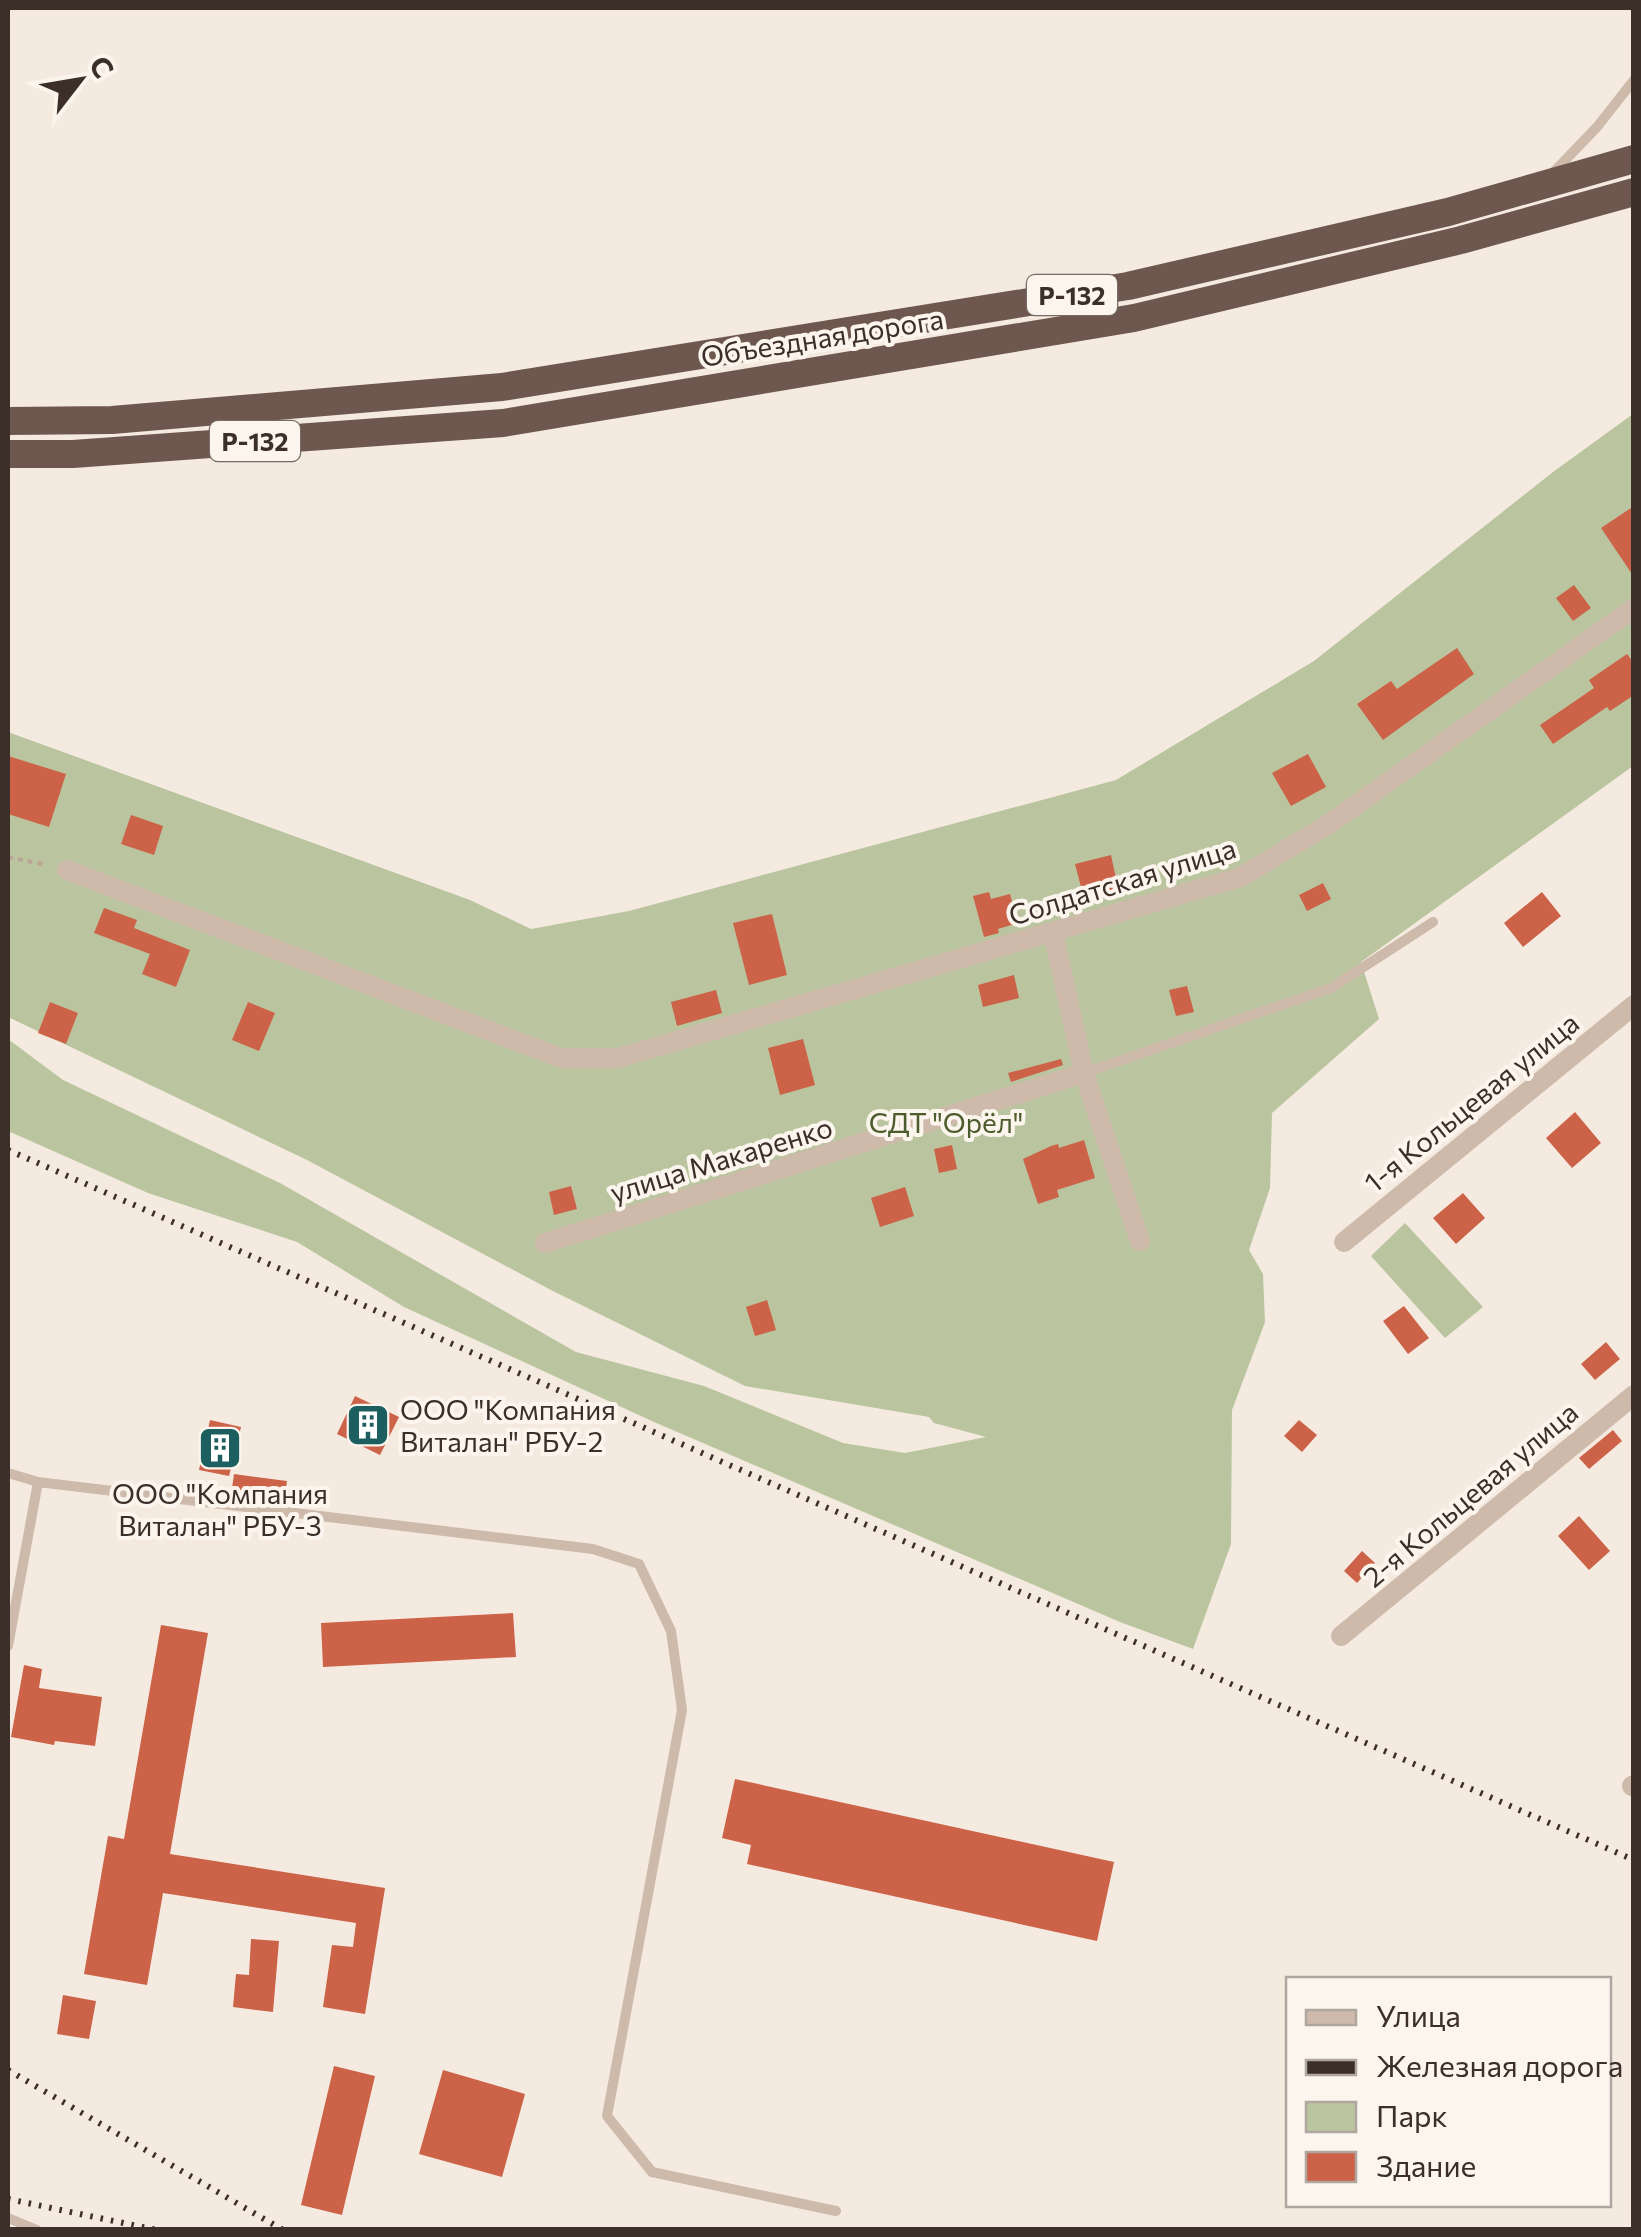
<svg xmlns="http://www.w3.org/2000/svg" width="1641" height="2237" viewBox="0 0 1641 2237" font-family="Commissioner,sans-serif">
<rect width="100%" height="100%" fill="#f5eae0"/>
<path fill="#bac59f" d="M1633 414V766L1361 962 1379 1019 1272 1113 1270 1188 1249 1250 1263 1274 1265 1322 1232 1410 1231 1544 1193 1649 1120 1622 654 1422 404 1307 297 1242 148 1193 8 1131V1039L63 1080 280 1183 576 1352 704 1386 843 1443 905 1453 986 1437 934 1423 929 1417 745 1386 551 1290 307 1160 8 1017V732L470 900 531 929 629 911 1116 780 1314 661 1553 472Z
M1405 1223 1483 1307 1445 1338 1371 1256Z"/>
<path fill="#cc6247" d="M1634 506V577L1601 528Z
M1574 585 1591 608 1573 621 1556 598Z
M1457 648 1474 674 1383 740 1357 704 1391 681 1397 689Z
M1627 654 1634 663V695L1610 711 1607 707 1553 744 1540 725 1594 688 1589 680Z
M1308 754 1326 787 1291 806 1272 773Z
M8 756 66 774 49 827 8 814Z
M131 815 163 826 154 855 121 844Z
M1111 855 1119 892 1099 897 1096 883 1081 887 1075 864Z
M1323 883 1331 899 1307 911 1299 895Z
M989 892 991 899 1010 894 1018 923 998 929 999 933 984 937 973 896Z
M1542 892 1561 916 1523 947 1504 923Z
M104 908 137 920 134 928 190 950 176 987 142 974 150 954 94 933Z
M772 914 787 975 749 985 733 923Z
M1014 975 1019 998 983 1007 978 985Z
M1187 986 1194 1012 1176 1016 1169 990Z
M716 990 722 1013 677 1026 671 1002Z
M50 1002 78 1013 66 1044 38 1033Z
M248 1002 275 1013 259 1051 232 1040Z
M803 1039 815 1085 780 1095 768 1048Z
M1061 1059 1063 1065 1011 1082 1008 1073Z
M1575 1112 1601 1143 1572 1168 1546 1138Z
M1084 1140 1095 1178 1057 1190 1059 1197 1038 1204 1023 1159 1051 1146 1058 1144 1059 1148Z
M952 1145 957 1169 939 1173 934 1149Z
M571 1186 577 1209 554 1215 549 1192Z
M905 1187 914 1216 880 1227 871 1198Z
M1463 1193 1485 1218 1456 1244 1433 1218Z
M767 1300 776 1330 755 1336 746 1307Z
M1404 1306 1429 1338 1408 1354 1383 1321Z
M1606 1342 1620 1359 1595 1380 1581 1364Z
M355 1396 399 1417 380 1455 337 1434Z
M210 1420 241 1427 229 1476 199 1470Z
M1299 1420 1317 1435 1302 1452 1284 1436Z
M1613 1430 1622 1441 1589 1469 1579 1458Z
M234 1474 287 1481 284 1503 231 1496Z
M1579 1516 1610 1551 1589 1570 1558 1536Z
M1362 1551 1375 1563 1357 1583 1344 1571Z
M513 1613 516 1657 323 1667 321 1623Z
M161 1625 208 1633 170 1854 385 1888 365 2014 323 2007 332 1945 353 1947 356 1923 163 1893 147 1985 84 1974 108 1836 124 1839Z
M24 1665 42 1669 39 1688 102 1697 95 1746 55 1741 54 1745 11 1737Z
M735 1779 1114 1862 1097 1941 747 1864 751 1845 722 1838Z
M251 1939 279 1941 273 2012 233 2007 236 1974 249 1975Z
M63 1995 96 2001 89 2039 57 2034Z
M334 2066 375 2076 342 2215 301 2205Z
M443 2070 525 2094 502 2177 419 2154Z"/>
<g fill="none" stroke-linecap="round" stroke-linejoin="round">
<path stroke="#baa495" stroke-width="4" stroke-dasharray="5 5" stroke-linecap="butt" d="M8 857 47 865"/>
<path stroke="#cebaab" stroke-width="10" d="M1549 177 1597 127 1634 80
M1084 1073 1331 988 1433 922
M8 1473 38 1482 593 1549 639 1564 671 1631 682 1710 607 2116 652 2172 836 2211
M8 1646 38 1482
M8 2218 37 2230"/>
<path stroke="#cebaab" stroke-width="20" d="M67 870 561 1058H618L1241 877 1329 824 1634 608
M1053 932 1084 1073 1140 1241
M1344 1242 1634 1005
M545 1243 1084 1073
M1341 1636 1634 1395
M1632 1786 1634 1785"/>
<path stroke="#6e574e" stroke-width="28" d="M8 421 112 420 502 387 1128 286 1448 212 1634 159
M8 454H73L503 423 1134 318 1461 240 1634 192"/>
<path stroke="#3c2f2a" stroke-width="6" stroke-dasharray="2.5 8" stroke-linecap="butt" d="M8 1150 1634 1860
M8 2070 283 2230
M8 2199 157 2230"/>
</g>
<defs>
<g id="building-square" transform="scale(2.25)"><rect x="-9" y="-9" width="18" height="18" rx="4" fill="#1d5e60" stroke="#fbf5ed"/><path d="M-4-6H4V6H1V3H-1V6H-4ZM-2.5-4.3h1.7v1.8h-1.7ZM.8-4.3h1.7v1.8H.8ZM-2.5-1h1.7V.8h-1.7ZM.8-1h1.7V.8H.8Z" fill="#fff"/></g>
</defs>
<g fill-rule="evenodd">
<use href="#building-square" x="368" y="1425"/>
<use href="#building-square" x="220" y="1448"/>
</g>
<g text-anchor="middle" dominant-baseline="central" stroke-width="8" stroke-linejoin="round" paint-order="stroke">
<g fill="#fbf5ed" stroke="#756a64" stroke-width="2.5">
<rect x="1027" y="275" width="90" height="40" rx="8"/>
<rect x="210" y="421" width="90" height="40" rx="8"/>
</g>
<g font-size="25" font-weight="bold" fill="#3c2f2a">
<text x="1072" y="295">Р-132</text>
<text x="255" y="441">Р-132</text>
</g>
<g font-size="28" fill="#3c2f2a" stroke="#fbf5ed">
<text transform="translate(822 337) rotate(-9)">Объездная дорога</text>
<text transform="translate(1122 881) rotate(-17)">Солдатская улица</text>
<text transform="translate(1471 1102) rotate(-39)">1-я Кольцевая улица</text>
<text transform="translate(721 1159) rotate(-17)">улица Макаренко</text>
<text transform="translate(1470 1494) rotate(-40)">2-я Кольцевая улица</text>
</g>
<g font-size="28" fill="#4c5c2c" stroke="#fbf5ed">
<text x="946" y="1122">СДТ "Орёл"</text>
</g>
<g font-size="28" fill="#3c2f2a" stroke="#fbf5ed" text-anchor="start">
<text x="400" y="1409">ООО "Компания<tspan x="400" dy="32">Виталан" РБУ-2</tspan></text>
<text x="220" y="1493" text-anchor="middle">ООО "Компания<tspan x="220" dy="32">Виталан" РБУ-3</tspan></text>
</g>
</g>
<rect width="1641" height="2237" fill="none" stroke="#3c2f2a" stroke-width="20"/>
<rect x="1286" y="1977" width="325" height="230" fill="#fbf5ed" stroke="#afa69f" stroke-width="2.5"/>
<rect x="1306" y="2010" width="50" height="15" fill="#cebaab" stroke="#afa69f" stroke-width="2.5"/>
<text x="1376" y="2027" font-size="30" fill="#3c2f2a">Улица</text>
<rect x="1306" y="2060" width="50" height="15" fill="#3c2f2a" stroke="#afa69f" stroke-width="2.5"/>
<text x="1376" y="2077" font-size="30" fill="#3c2f2a">Железная дорога</text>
<rect x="1306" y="2102" width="50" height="30" fill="#bac59f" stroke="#afa69f" stroke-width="2.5"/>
<text x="1376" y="2127" font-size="30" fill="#3c2f2a">Парк</text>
<rect x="1306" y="2152" width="50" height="30" fill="#cc6247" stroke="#afa69f" stroke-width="2.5"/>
<text x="1376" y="2177" font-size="30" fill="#3c2f2a">Здание</text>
<g transform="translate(80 80) rotate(59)" stroke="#fbf5ed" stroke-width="8" paint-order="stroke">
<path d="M0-8L18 38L0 25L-18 38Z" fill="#3c2f2a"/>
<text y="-15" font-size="28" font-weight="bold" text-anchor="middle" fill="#3c2f2a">С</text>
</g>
</svg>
